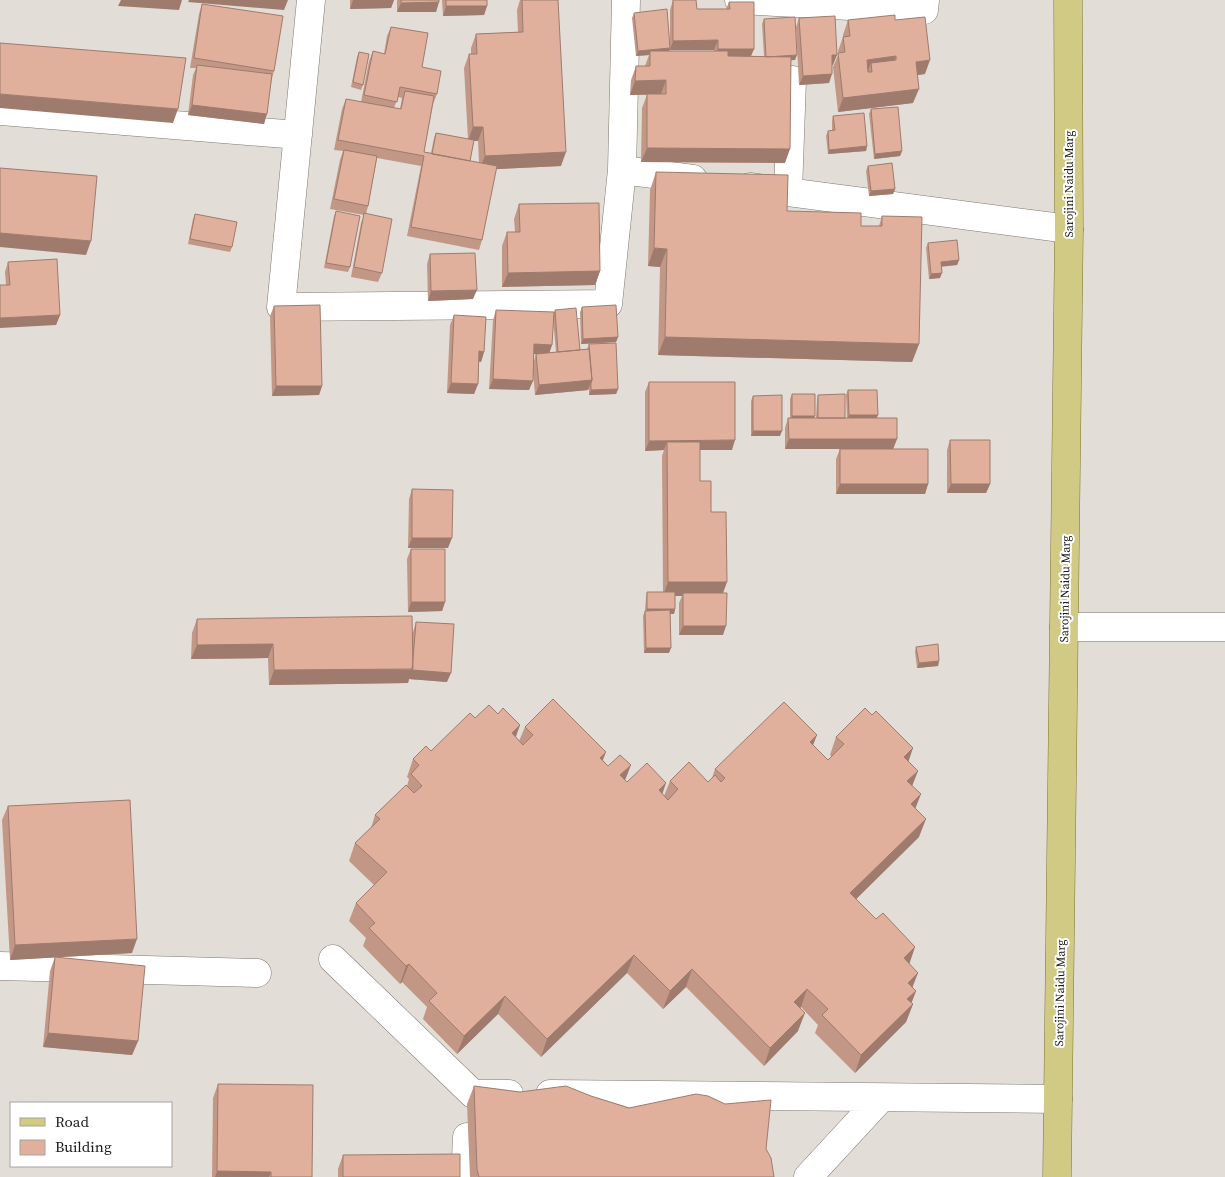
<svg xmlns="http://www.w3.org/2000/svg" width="1225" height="1177" viewBox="0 0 1225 1177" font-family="'Source Serif 4',serif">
<rect width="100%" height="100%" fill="#e3ddd7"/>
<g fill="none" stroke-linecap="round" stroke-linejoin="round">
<g stroke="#7d7872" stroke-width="29">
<path id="minor" d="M311 0 281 307 608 304 622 170 626 0
M739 0 924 10 925 0
M0 111 298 135
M622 170 693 179
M750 187 1069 229
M788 192 792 80
M1064 627H1225
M333 959 473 1094H509
M0 966 257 973
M550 1094 1058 1099
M465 1177 467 1137
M808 1177 881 1098"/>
</g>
<g stroke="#7c762a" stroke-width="29">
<path id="major" d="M1057 1177 1069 229 1068 0"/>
</g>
<use href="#minor" stroke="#fff" stroke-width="28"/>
<use href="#major" stroke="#d0ca85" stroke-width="28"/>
</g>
<path fill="#c29786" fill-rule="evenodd" d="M350 0H394L391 8 350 9Z
M397 0H439L436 12H397Z
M442 0H487V6L484 15 443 16Z
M520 0H558L561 166 496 169 482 240 479 250 407 236 421 166 377 158 368 206 366 214 382 273 378 282 351 277 361 223 364 215 330 209 340 160 343 151 334 150 342 109 346 99 361 102 369 61 373 51 384 54 387 36 391 27 422 67 437 94 433 104 424 152 431 153 434 138 436 133 468 139 464 68 469 54H471V48L476 34 518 32 517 10ZM398 97 402 98 400 109 394 108ZM474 141H478L479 163 470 161Z
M673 0 697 9H726L729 2 754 49 751 56H764L762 24 764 19 795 60H791L785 163 641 162 642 108 647 95H630L631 80 636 66H645L649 55 636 56 632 18 634 13 670 43V10ZM670 49V50H714V51H669Z
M202 4 274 71 272 78 264 124 188 115 193 75 196 68H190L199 14Z
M799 18 833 65H832L829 83 799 85 796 27Z
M848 20H895L925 74 917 75 913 103 838 112 833 67 839 53 838 51 843 37V35Z
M359 52 363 85 361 90 351 87 357 57Z
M871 109 902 151 900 156 874 159 869 114Z
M833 116 867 146 866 151 828 154 826 136 828 131 832 130V121Z
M868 166 895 189 893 194 869 196 866 171Z
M656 172 787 211 861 226H879L882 216 919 344 912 362 658 355 660 267 648 266 650 190Z
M519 204 600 271 595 285 502 287V246L507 232H515L514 219Z
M336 211 350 267 348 272 324 268 334 216Z
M195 214 232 247 230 252 188 244 193 219Z
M928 243 959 260 957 265 941 266 940 278 929 279 926 248Z
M430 254 473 299 428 301 427 264Z
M8 262 60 315 56 325 6 285 5 272Z
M274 306 322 386 319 395 272 396 270 316Z
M582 307 618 337 616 342 581 344 580 312Z
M496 310 554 313 555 310 580 350 587 349 589 344 618 389 616 394 589 395V388L588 390 535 395 533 371 529 390 489 389 493 320ZM553 319 556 352 549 353 552 345ZM534 354H540H536L534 361Z
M454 315 484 352 481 362 479 361 478 384 474 394 447 393 450 325Z
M649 382 732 450H700V481L711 512 723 593V635H679V603L682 596H675V609L674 614H670L669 653H644L643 616 645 611 646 597 647 592H663L662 456 664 450 645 451V392Z
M848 390 877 418 897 439 893 449H785V428L788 418H790V399L792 394 814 418H816L817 400 818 395 845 418H847L846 395Z
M753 396 780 436H751V401Z
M950 440 990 484 986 493H947V450Z
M840 449 928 484 925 494H836V459Z
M412 489 448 548H408L409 499Z
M411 549 445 602 442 611 408 612 407 559Z
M197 619 413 632 416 622 447 682 409 679 408 683 269 685 268 658 191 659 192 633Z
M916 647 939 661 938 666 917 668 915 652Z
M498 714 520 725 516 737 519 741 525 727 603 760 608 766 627 782 662 794 664 796 670 781 708 782 712 778 715 769 813 745 828 760 832 757 830 755 836 737 908 761 919 837 856 899 909 964 913 988 916 991 911 1003 913 1004 906 1022 855 1073 815 1033 818 1025 801 1007 800 1008 798 1031 764 1066 686 987 663 1009 627 973 541 1057 498 1014 457 1054 423 1019 427 1007 402 982 400 984 363 946 366 938 349 921 356 903 374 885 349 861 355 843 371 828 375 815 407 786 409 779 407 777 413 759 431 751 475 718Z
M8 806 132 953 10 960 2 820Z
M55 957 138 1041 132 1055 43 1047 50 971Z
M218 1084 312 1177H212L213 1098Z
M474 1086 520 1092 591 1096 766 1149 774 1177H470L467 1104Z
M343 1155 460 1177H338V1169Z"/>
<path fill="#9e7b6d" d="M121 0H182L179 10 118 6Z
M189 0H288L284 10 188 2Z
M353 0H394L391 8 350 9Z
M439 2 436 12H397L401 3Z
M446 6H487L484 15 443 16Z
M718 40 714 50H670L673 41Z
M670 48 669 53 650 51 649 55 636 56 638 51Z
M718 49H754L750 58 714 59Z
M797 55 795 60 764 62 766 57Z
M832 55H837L833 65H828Z
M896 56 890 70 872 72 871 63 867 73V60Z
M930 60 925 74 911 76 916 62Z
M832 74 829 83 799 85 803 76Z
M666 80 661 94 630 95 635 81Z
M919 89 913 103 838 112 843 98Z
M0 94 178 109 173 123 0 108Z
M192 105 267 114 264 124 188 115Z
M473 127H483L478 141H468Z
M867 146 866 151 828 154 829 150Z
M647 148 790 149 785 163 641 162Z
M902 151 900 156 874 159 875 154Z
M566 152 561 166 479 170 485 156Z
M895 189 893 194 869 196 871 191Z
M0 233 91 241 86 255 0 247Z
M654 248 667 249 660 267 648 266Z
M959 260 957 265 939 267 941 262Z
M600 271 595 285 502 287 508 273Z
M942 273 940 278 929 279 931 274Z
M477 290 473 299 428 301 431 291Z
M60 315 56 325 0 328V318Z
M618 337 616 342 581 344 583 339Z
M665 337 919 344 912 362 658 355Z
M534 344 552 345 549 354H531Z
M479 351 484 352 481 362 476 361Z
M493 379 533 381 529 390 489 389Z
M592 380 588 390 535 395 539 385Z
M451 383 478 384 474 394 447 393Z
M276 386H322L319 395 272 396Z
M618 389 616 394 589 395 591 390Z
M849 415H878L876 420H847Z
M792 416H815L813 421H790Z
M753 431H782L780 436H751Z
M789 439H897L893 449H785Z
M735 440 732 450H667V442L664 450 645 451 649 441Z
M840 484H928L925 494H836Z
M951 484H990L986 493H947Z
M412 538H452L448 548H408Z
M668 582H727L722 596 683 593 682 596H663Z
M411 602H445L442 611 408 612Z
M647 609H675L674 614H645Z
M683 626H726L723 635H679Z
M273 644 268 658 191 659 197 645Z
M646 648H671L669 653H644Z
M939 661 938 666 917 668 919 663Z
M413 669 451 673 447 682 409 679 408 683 269 685 274 670Z
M520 725 513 743 512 733Z
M817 735 810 753V742Z
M913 748 907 766 904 757Z
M606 752 599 770 600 758Z
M631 765 624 783 620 775Z
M918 771 911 789 907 781Z
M666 783 660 801 659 790Z
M921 794 914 812 911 804Z
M926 819 919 837 844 911 850 893Z
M137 939 132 953 10 960 15 945Z
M915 947 909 965 904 958Z
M634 955 627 973 541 1057 547 1039Z
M409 964 402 982 400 984 406 966Z
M692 969 686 987 663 1009 670 991Z
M918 973 911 991 908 983Z
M807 989 801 1007 788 1020 794 1002Z
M916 991 910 1007 913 1004 906 1022 855 1073 861 1055 907 999Z
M505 996 498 1014 457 1054 464 1036Z
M805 1013 798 1031 764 1066 770 1048Z
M48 1033 138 1041 132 1055 43 1047Z
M217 1171 271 1172 269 1177H215Z"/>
<path fill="#e1b09c" stroke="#9e7b6d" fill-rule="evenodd" d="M401 0H439V2L401 3Z
M446 0H487V6H446Z
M522 0H558L566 152 485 156 483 127H473L469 54H477L476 34 523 32Z
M673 0H696L697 9H730L729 2H754V49H718V40L673 41Z
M202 4 283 16 274 71 194 58Z
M667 9 670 48 638 51 634 13Z
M895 15V20L925 17 930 60 916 62 919 89 843 98 838 53 845 52 843 37 850 36 848 20ZM896 56V60L871 63 872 72H868L867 60Z
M835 16 837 55H832V74L803 76 799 18Z
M795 17 797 55 766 57 764 19Z
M391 27 428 33 422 67 441 71 437 94 400 87 397 102 364 95 373 51 385 54Z
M0 43 186 58 178 109 0 94Z
M650 51H728V56L791 57 790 149 647 148V94H666V80L635 81 636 66H650Z
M359 52 369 54 363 85 353 82Z
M197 65 272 74 267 114 192 105Z
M405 91 434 96 424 152 497 166 482 240 411 227 424 156 338 140 346 99 401 109Z
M898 107 902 151 875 154 871 109Z
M864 113 867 146 829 150 828 131 835 130 833 116Z
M436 133 474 140 470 161 432 154Z
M344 150 377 156 368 206 334 199Z
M892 163 895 189 871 191 868 166Z
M0 168 97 176 91 241 0 233Z
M656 172 788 175 787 211 861 213V226H882V216L922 217 919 344 665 337 667 249 654 248Z
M599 203 600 271 508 273 507 232H520L519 204Z
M336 211 360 216 350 267 326 263Z
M364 213 392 219 382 273 354 267Z
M195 214 237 222 232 247 190 239Z
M957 240 959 260 941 262 942 273 931 274 928 243Z
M475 253 477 290 431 291 430 254Z
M57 259 60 315 0 318V285H10L8 262Z
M320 305 322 386H276L274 306Z
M616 305 618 337 583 339 582 307Z
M576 308 580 350 558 352 555 310Z
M496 310 554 312 552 345 534 344 533 381 493 379Z
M454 315 486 317 484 352 479 351 478 384 451 383Z
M616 343 618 389 591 390V383L592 380 589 344Z
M589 349 592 380 539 385 536 354Z
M649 382H735V440L649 441Z
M848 390H877L878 415H849Z
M792 394H815V416H792Z
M845 394V418H818V395Z
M782 395V431H753V396Z
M788 418H897V439H789Z
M950 440H990V484H951Z
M667 442H700V481H711V512H726L727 582H668Z
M840 449H928V484H840Z
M412 489 453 490 452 538H412Z
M411 549H445V602H411Z
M647 592H675V609H647Z
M683 593H727L726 626H683Z
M670 610 671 648H646L645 611Z
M412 616 413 669 274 670 273 644 197 645V619Z
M416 622 454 624 451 673 412 670Z
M938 644 939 661 919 663 916 647Z
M553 699 606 752 600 758 608 766 620 755 631 765 620 775 627 782 647 763 666 783 659 790 668 800 678 789 670 781 689 762 708 782 715 775 721 782 725 778 715 769 784 702 817 735 810 742 828 760 844 744 836 737 865 708 872 715 876 711 913 748 904 757 918 771 907 781 921 794 911 804 926 819 850 893 876 919 883 913 915 947 904 958 918 973 908 983 916 991 907 999 913 1004 861 1055 822 1015 828 1009 807 989 794 1002 805 1013 770 1048 692 969 670 991 634 955 547 1039 505 996 464 1036 429 1001 437 993 409 964 406 966 369 928 375 923 356 903 387 872 355 843 380 819 375 815 406 785 414 793 422 786 411 774 419 765 413 759 426 746 431 751 470 713 475 718 489 705 498 714 503 708 520 725 512 733 523 745 533 735 525 727Z
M130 800 137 939 15 945 8 806Z
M55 957 145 966 138 1041 48 1033Z
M218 1084 313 1085 312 1177H271V1172L217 1171Z
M474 1086 520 1092 566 1086 591 1096 629 1108 696 1094 708 1096 725 1104 771 1100 766 1149 771 1158 774 1177H479L477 1169Z
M460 1154V1177H343V1155Z"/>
<g text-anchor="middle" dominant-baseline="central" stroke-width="4" stroke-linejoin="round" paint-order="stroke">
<g font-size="12" fill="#1c1a18" stroke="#fff">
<text transform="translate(1069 184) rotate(-90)">Sarojini Naidu Marg</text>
<text transform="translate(1065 589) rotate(-89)">Sarojini Naidu Marg</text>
<text transform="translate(1060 993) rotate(-89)">Sarojini Naidu Marg</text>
</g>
</g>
<rect x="10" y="1102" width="162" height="65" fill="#ffffff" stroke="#a4a3a3"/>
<rect x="20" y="1118" width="25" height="8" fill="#d0ca85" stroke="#a4a3a3"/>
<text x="55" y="1127" font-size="15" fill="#1c1a18">Road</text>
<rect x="20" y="1140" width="25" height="15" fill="#e1b09c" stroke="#a4a3a3"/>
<text x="55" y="1152" font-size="15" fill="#1c1a18">Building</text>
</svg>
